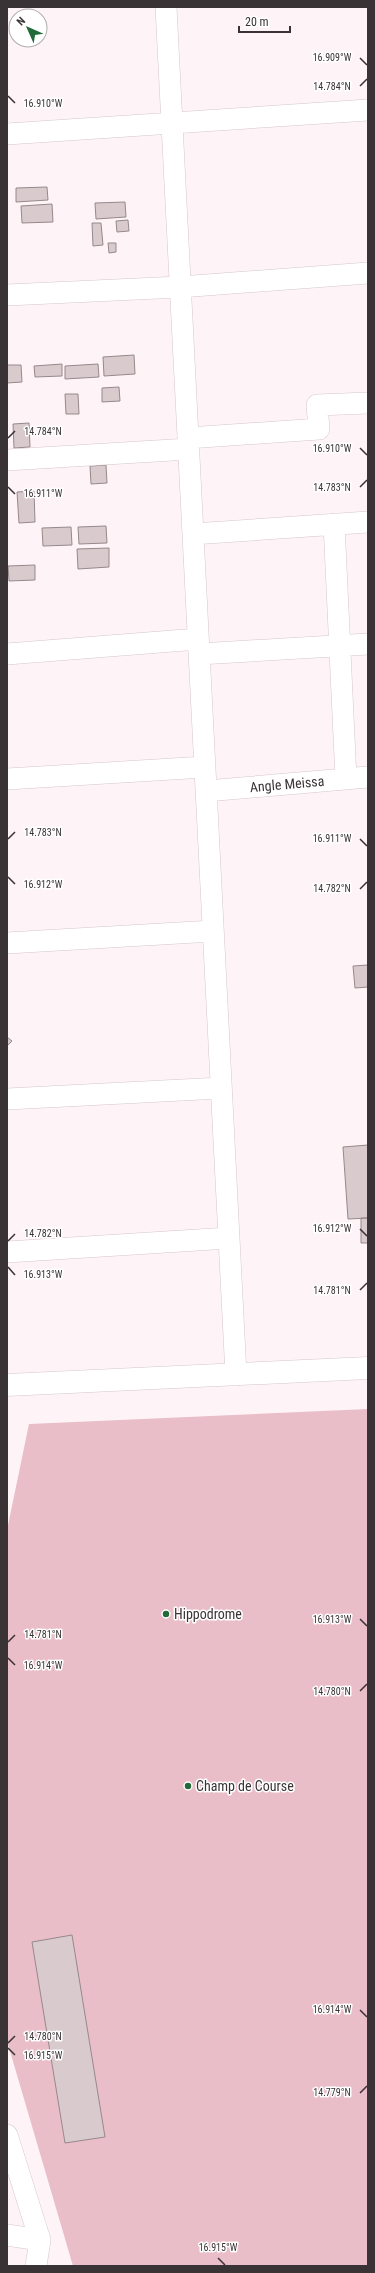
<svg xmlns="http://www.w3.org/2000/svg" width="375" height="2273" viewBox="0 0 375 2273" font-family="'Roboto Condensed',sans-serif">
<rect width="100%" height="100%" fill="#fef4f7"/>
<path fill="#e9bec9" d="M368 1409V2266H73L7 2041V1530L29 1424Z"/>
<path fill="#d9cacd" stroke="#97888c" d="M47 187 48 200 16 202V188Z
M125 202 126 217 96 219 95 203Z
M52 204 53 222 22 223 21 206Z
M128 220 129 231 117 232 116 221Z
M92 223H101L103 245 93 246Z
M108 243H116V252L109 253Z
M134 355 135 374 104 376 103 357Z
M62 364V376L35 377 34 366Z
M98 364 99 377 65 379V366Z
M7 365H21L22 382 7 383Z
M119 387 120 401 102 402V388Z
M65 394H78L79 414H66Z
M29 423 30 447 14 448 13 424Z
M106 465 107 483 91 484 90 466Z
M34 491 35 522 19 523 17 492Z
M106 526 107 543 79 544 78 527Z
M71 527 72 545 43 546 42 528Z
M109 548V567L78 569 77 549Z
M35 565V580L9 581 8 566Z
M368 965V987L355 988 353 966Z
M7 1037 12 1041 7 1046Z
M368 1145V1218L348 1219 343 1147Z
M361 1218H368V1243H361Z
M72 1935 105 2137 65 2143 32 1942Z"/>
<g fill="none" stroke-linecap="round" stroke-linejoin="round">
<g stroke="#d6c6ca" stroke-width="22">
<path id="minor" d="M166 7 236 1375
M7 134 368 110
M7 295 180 287 368 273
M188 438 319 429 317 405 368 403
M7 460 189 449
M334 524 346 779
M193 534 368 522
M7 654 198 639
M199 654 368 644
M7 779 205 767
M206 791 368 777
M7 943 213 931
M7 1099 221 1088
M7 1252 229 1238
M7 2135 40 2240 36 2266
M7 2235 40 2240"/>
</g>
<g stroke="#d6c6ca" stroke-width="23">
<path id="primary" d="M7 1385 368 1368"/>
</g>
<use href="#minor" stroke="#fff" stroke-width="21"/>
<use href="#primary" stroke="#fff" stroke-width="22"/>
</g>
<path fill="none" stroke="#393335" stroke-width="1.5" d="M360 58 367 65M360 86 367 79M8 96 15 103M8 438 15 431M360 448 367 455M8 487 15 494M360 487 367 480M8 839 15 832M360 839 367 846M8 877 15 884M360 889 367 882M360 1229 367 1236M8 1241 15 1234M8 1267 15 1275M360 1290 367 1283M360 1619 367 1626M8 1642 15 1635M8 1658 15 1665M360 1691 367 1684M360 2010 367 2017M8 2043 15 2036M8 2048 15 2055M360 2093 367 2086M218 2258 225 2265"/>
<g fill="#226b39" stroke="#fff" stroke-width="1.5">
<circle cx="166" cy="1614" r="4"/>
<circle cx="188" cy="1786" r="4"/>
</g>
<g text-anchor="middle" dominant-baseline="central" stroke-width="3" stroke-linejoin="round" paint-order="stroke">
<g font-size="14" fill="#393335" stroke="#fff">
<text transform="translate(287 784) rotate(-5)">Angle Meissa</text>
</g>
<g font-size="14" fill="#393335" stroke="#fff" text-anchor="start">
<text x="174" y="1614">Hippodrome</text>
<text x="196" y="1786">Champ de Course</text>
</g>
</g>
<g font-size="10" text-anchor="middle" fill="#393335" stroke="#fff" stroke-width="3" stroke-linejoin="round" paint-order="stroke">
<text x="332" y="61">16.909°W</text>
<text x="332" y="90">14.784°N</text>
<text x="43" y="107">16.910°W</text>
<text x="43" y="435">14.784°N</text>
<text x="332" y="452">16.910°W</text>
<text x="332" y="491">14.783°N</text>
<text x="43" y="497">16.911°W</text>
<text x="43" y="836">14.783°N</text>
<text x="332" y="842">16.911°W</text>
<text x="43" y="888">16.912°W</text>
<text x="332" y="892">14.782°N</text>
<text x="332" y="1232">16.912°W</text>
<text x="43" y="1237">14.782°N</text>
<text x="43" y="1278">16.913°W</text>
<text x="332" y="1294">14.781°N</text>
<text x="332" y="1623">16.913°W</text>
<text x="43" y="1638">14.781°N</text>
<text x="43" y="1669">16.914°W</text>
<text x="332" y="1695">14.780°N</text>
<text x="332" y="2013">16.914°W</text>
<text x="43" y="2040">14.780°N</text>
<text x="43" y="2059">16.915°W</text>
<text x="332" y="2096">14.779°N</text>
<text x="218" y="2251">16.915°W</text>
</g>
<rect width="375" height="2273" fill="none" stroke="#393335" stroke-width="16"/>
<g transform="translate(28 28) rotate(315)"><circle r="19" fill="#ffffff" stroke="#b0adae"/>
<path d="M0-3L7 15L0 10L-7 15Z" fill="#226b39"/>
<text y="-6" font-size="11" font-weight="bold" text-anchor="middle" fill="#393335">N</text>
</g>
<path d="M239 26v6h51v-6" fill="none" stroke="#393335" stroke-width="2"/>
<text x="245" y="26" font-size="12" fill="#393335" stroke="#ffffff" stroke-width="3" paint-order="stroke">20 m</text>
</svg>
